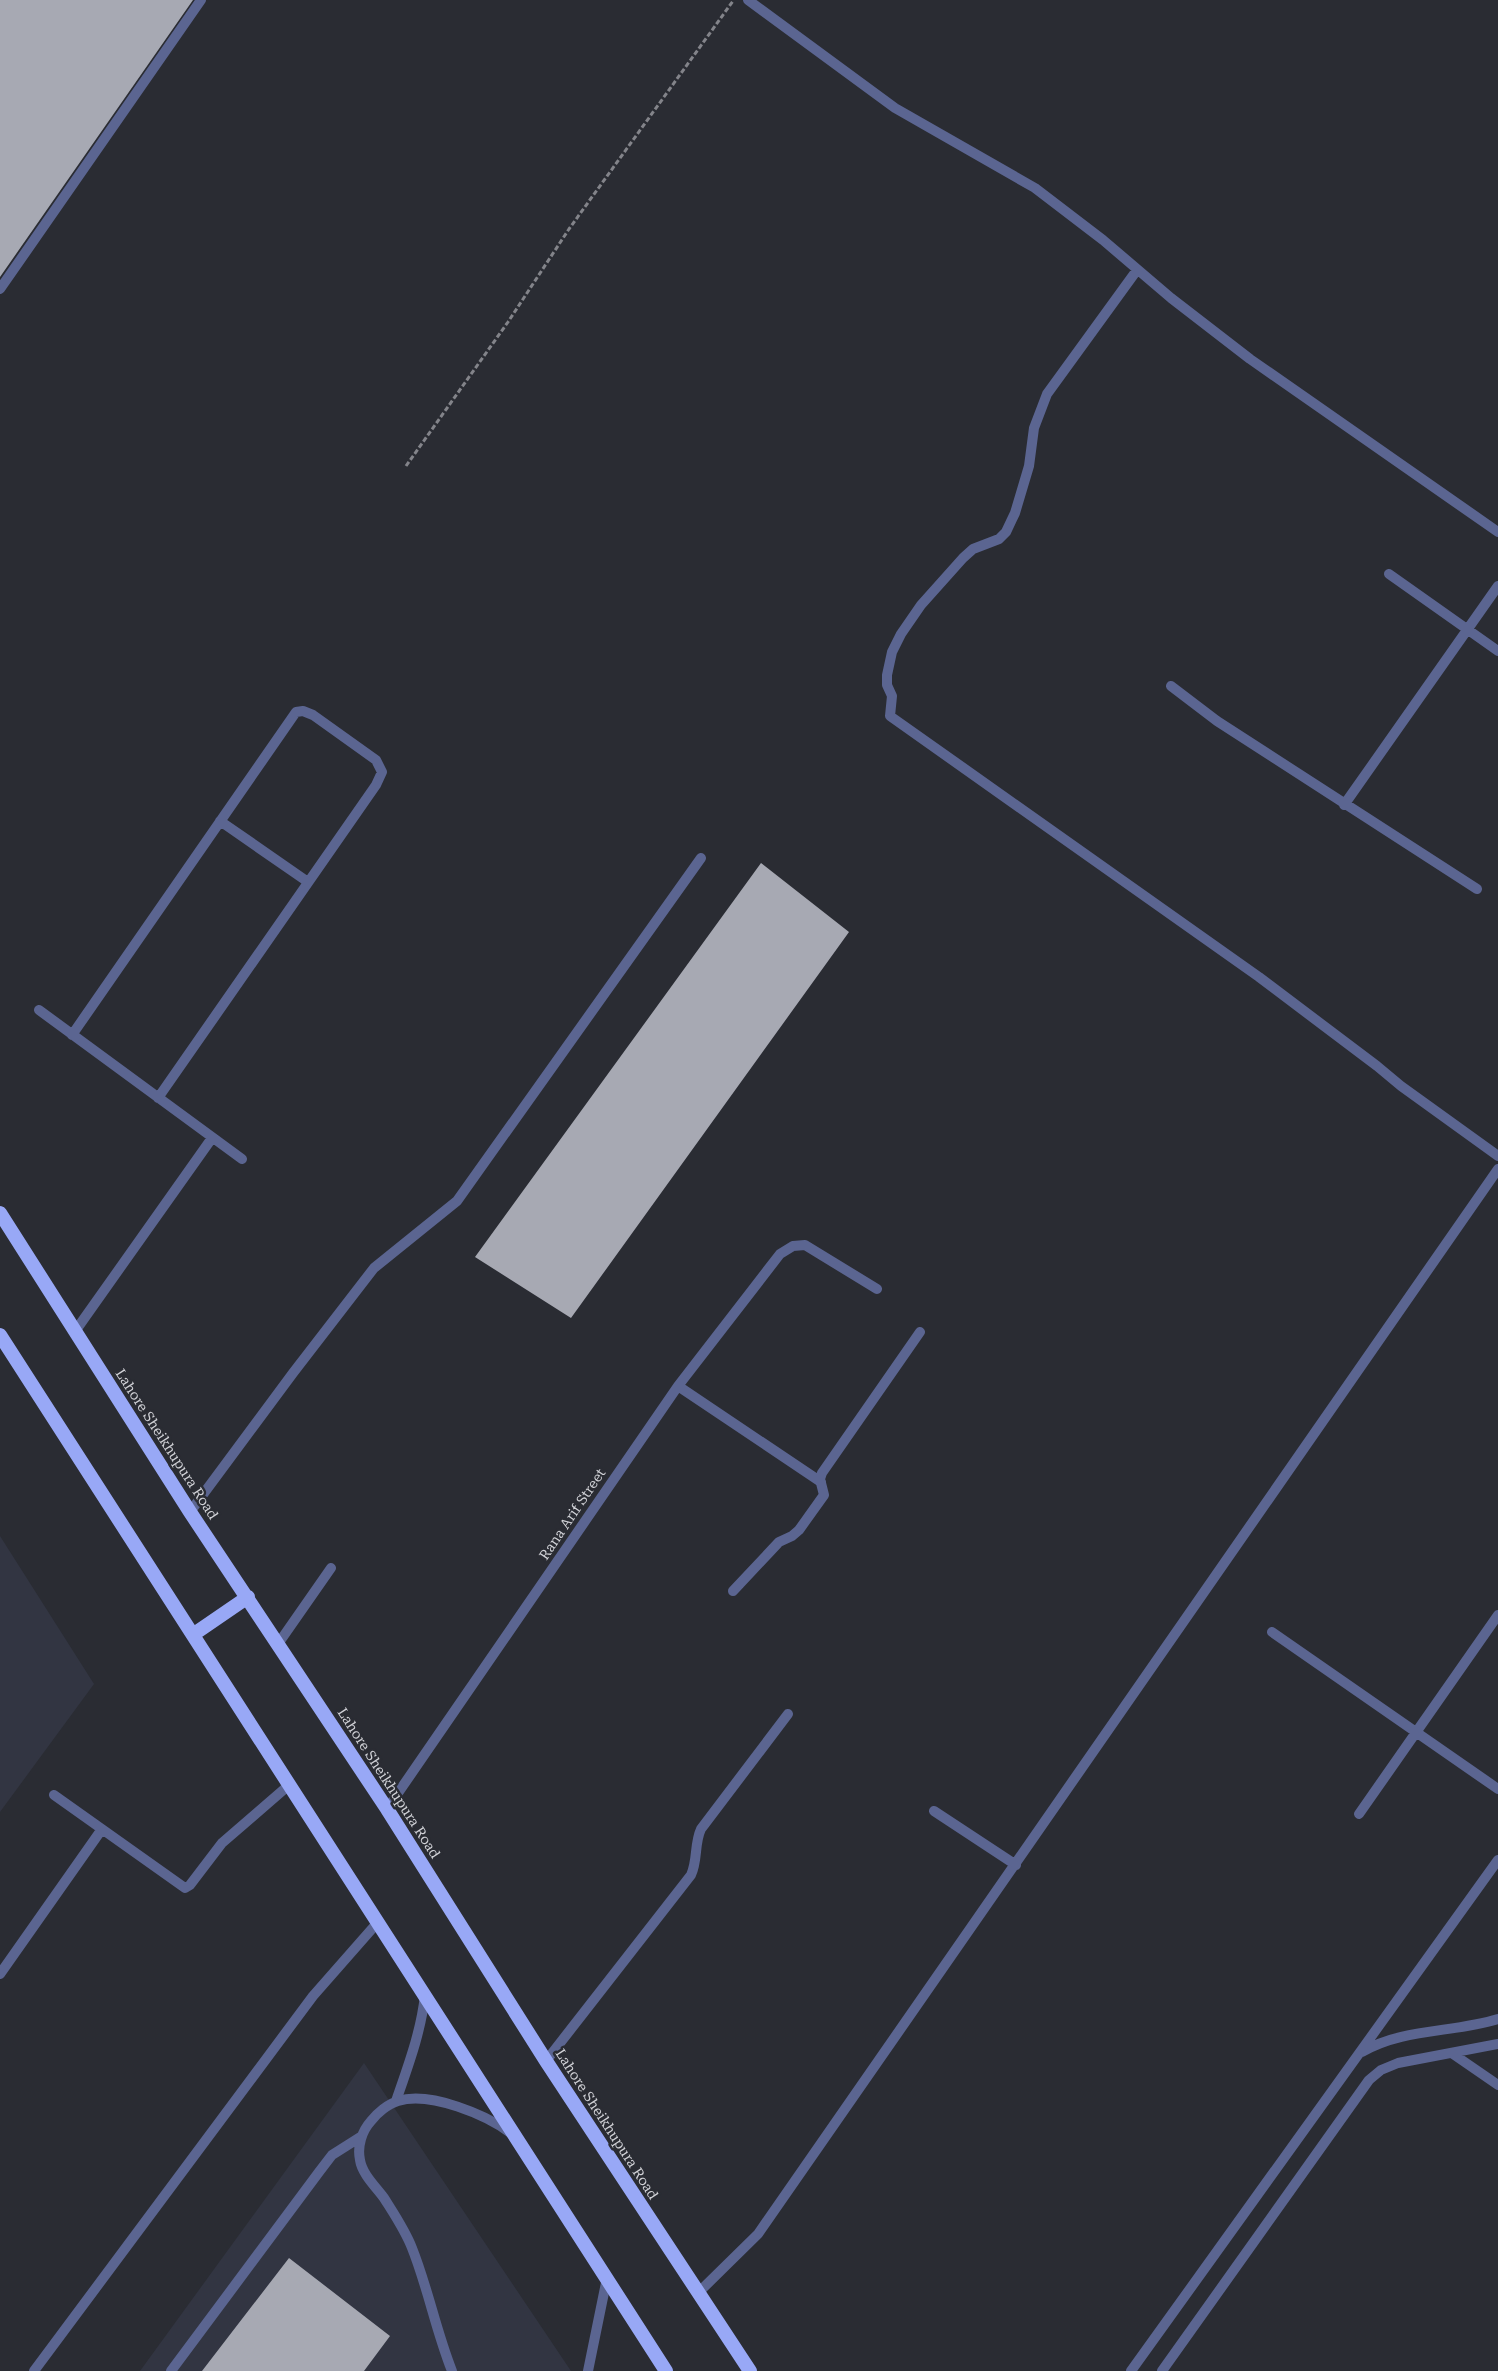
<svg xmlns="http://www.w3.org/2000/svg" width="1498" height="2371" viewBox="0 0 1498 2371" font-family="'Roboto Serif',serif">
<rect width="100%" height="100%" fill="#2a2c33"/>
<path fill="#323542" d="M0 1536 94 1684 0 1812Z
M364 2063 571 2371H140Z"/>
<path fill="#a7a9b3" d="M0 0H193L0 277Z
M761 863 849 932 571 1318 475 1257Z
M289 2258 390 2336 364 2371H202Z"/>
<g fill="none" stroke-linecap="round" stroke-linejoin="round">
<path stroke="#83848a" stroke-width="3" stroke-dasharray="5 2.5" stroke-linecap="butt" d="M406 466 508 322 569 229 733 1"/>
<path stroke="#5b6591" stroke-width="10" d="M0 289 201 0
M190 1512 293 1373 374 1268 457 1201 701 858
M278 1644 331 1568
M396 2101C408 2066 421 2032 425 1995
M171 2371 319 2172 332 2155 362 2136
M452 2371C436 2331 428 2288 412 2248 405 2230 394 2214 384 2198 376 2187 362 2174 360 2160 357 2146 362 2131 371 2121 377 2113 388 2104 398 2101 430 2091 487 2115 512 2134
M588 2371 607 2278"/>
<path stroke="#5b6591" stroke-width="10" d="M748 0 895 108 1035 188 1103 240 1171 298 1250 359 1498 532
M1137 270 1047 394 1034 428 1029 466 1015 513 1006 532 999 539 973 549 963 558 921 605 901 634 892 652 887 675V685L892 696 890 716 1259 977 1377 1066 1401 1086 1498 1156
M1389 574 1498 651
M1171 686 1217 721 1477 889
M1344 805 1498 586
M220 821 308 882
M39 1010 242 1159
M72 1035 296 712 303 711 313 715 376 760 382 772 376 785 158 1098
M76 1330 212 1138
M678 1386 821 1482
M733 1591 779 1542 792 1536 799 1530 824 1495 820 1479 822 1473 920 1332
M1272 1632 1498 1789
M54 1795 185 1888 190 1885 222 1843 289 1785
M387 1809 678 1386 780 1254 793 1246 805 1245 877 1289
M934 1811 1016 1865
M1359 1814 1498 1615
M0 1974 102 1829
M1362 2052C1403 2028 1453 2033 1498 2019
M1453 2054 1498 2085
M546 2061 691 1875C698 1860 694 1844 701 1829L788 1714
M699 2292 758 2234 1498 1169
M34 2371 313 1996 378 1922
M1131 2371 1498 1860
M1162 2371 1369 2080 1381 2070 1398 2063 1498 2044"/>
<path stroke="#98a8f6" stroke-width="14" d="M0 1213 190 1512 387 1809 546 2061 750 2371
M0 1335 666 2371
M194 1634 248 1597"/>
</g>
<g text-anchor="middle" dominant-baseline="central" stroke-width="5" stroke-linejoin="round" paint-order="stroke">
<g font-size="14" fill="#d1d2d7" stroke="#2a2c33">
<text transform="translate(167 1444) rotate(57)">Lahore Sheikhupura Road</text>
<text transform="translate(572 1514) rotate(-56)">Rana Arif Street</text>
<text transform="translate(389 1783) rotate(57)">Lahore Sheikhupura Road</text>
<text transform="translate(607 2124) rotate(57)">Lahore Sheikhupura Road</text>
</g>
</g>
</svg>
